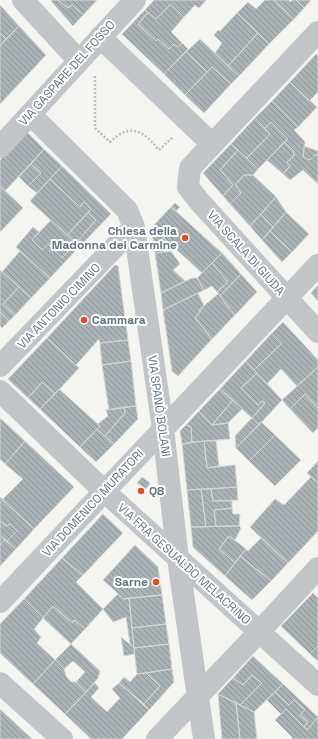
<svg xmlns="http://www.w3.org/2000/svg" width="318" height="739" viewBox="0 0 318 739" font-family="'Space Grotesk',sans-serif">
<defs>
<pattern id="building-back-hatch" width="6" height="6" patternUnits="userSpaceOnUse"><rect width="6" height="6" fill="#aab2b6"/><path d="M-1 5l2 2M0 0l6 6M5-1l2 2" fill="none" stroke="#8e9599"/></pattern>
</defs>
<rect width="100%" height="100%" fill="#f4f4f0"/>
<path fill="url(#building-back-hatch)" stroke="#d5d5d3" d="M52 0H58L68 8 72 5 83 15 73 26 51 1Z
M58 0H97L83 15 72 5 68 8Z
M154 0H206L199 8 195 5 184 17 171 4 156 19 145 10Z
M265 0H274L294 19 269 44 237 13 248 2 256 9Z
M274 0H289L290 2 292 0H296L304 8 294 19Z
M296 0H311L304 8Z
M171 4 184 17 171 32 182 43 178 47 174 44 169 49 158 39 156 41 138 24 148 12 156 19Z
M0 5 19 26 6 39 0 33Z
M145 10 148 12 138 24 156 41 158 39 169 49 174 44 178 47 182 43 188 49 164 74 122 34Z
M237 13 258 33 228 66 215 53 222 43 214 35 218 30 220 31Z
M19 26 46 55 0 104V46Z
M0 33 6 39 0 46Z
M258 33 269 44 239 76 228 66Z
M200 39 239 76 231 84 212 67 207 72 186 52Z
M186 52 207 72 185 95 164 74Z
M316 54 318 56V92L309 101 290 82Z
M212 67 231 84 204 113 185 95Z
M290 82 317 107 298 127 272 101Z
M272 101 298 127 294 130 305 142 303 157 310 160 316 154 318 156V184L303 170 290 180 283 174 290 166 287 162 294 156 293 150 284 142 288 139 271 122 265 128 255 118Z
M255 118 270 134 247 158 231 144Z
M271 122 288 139 258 169 247 158 270 134 265 128Z
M27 132 44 149 5 191 0 186V160Z
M284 142 293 150 294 156 287 162 290 166 283 174 267 160Z
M231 144 238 150 220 170 233 185 223 196 203 173Z
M304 146 318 151V156L316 154 310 160 303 157Z
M44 149 62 166 37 193 28 186 41 173 31 164Z
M238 150 258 169 253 175H244L235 185 241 193 230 204 223 196 233 185 220 170Z
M31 164 41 173 28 186 19 177Z
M62 166 111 214 79 247 76 243 96 220 88 213 91 209 84 202 80 207 50 179Z
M244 175H253L276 197 250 226 230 204 241 193 235 185Z
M50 179 80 207 84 202 91 209 67 235 30 201Z
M0 186 23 208 0 232Z
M276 197 286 212 273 227 261 214Z
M175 203 180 207 176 211 171 207Z
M171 207 222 253 202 273 152 227Z
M286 212 309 234 292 252 270 231Z
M88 213 96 220 76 243 67 235Z
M261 214 273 227 262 240 250 226Z
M51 220 76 243 62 258 48 244 42 250 32 240Z
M33 227 39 232 32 240 42 250 48 244 62 258 76 243 79 247 50 278 16 247Z
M154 229 174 248 171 251 155 253 152 231Z
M270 231 292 252 282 262 262 240Z
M20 251 50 278 31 298 2 272Z
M171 251 180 264 173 270 185 281 161 293 155 253Z
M222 253 241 274 220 296 217 292 228 282 212 263Z
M212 263 228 282 217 292 212 286 204 290 197 278Z
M115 265 118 266 128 340 100 343 99 339 76 365 47 338Z
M0 270 19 287 3 304 15 315 9 321 0 312Z
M241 274 257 292 235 315 220 296Z
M192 278H197L204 290 163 310 161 293Z
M318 285V301L311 293Z
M19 287 31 298 15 315 3 304Z
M198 293 204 306 195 318 212 339 178 376 172 371 163 310Z
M218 294 235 315 212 339 195 318 200 312 199 310Z
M0 312 9 321 2 328 0 326Z
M283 322 318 360V367L297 386 281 369 267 384 254 370 282 343 272 333Z
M272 333 282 343 254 370 246 361Z
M47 338 79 368 55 394 42 382 28 398 8 379Z
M128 340 131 361 102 365 100 343Z
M131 361 136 406 109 410 102 365Z
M246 361 257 373 241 388 258 405 262 401 265 403 252 418 220 389Z
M318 367V408L305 394 290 409 282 400Z
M257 373 282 400 259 425 252 418 265 403 262 401 258 405 241 388Z
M42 382 55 394 40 409 28 398Z
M59 389 100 426 80 447 40 409Z
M220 389 233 400 212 425 199 411Z
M305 394 318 408V428L313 433 290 409Z
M233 400 242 409 228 423 212 425Z
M136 406 138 419 114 444 105 436 125 413 124 407Z
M124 407 125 413 105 436 97 429 100 426 98 424 108 416 106 410Z
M199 411 212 425 228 423 230 439 192 442 191 427 186 425Z
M0 418 25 441 5 464 0 459Z
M252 418 259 425 236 448 235 436Z
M261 422 275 435 249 461 236 448Z
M186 425 191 427 192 442 182 444 180 431Z
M97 429 114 444 96 462 80 447Z
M275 435 301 460 275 486 249 461Z
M25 441 74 487 34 529 2 500 23 479 5 464Z
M204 441 207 468 235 465 237 487 187 490 182 444Z
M204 441H216L219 466 207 468Z
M318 461V483L307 473Z
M142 477 150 483 146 489 137 483Z
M311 477 318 483V531L288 563 250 527 275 499 284 505Z
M237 487 238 500 213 501 211 489Z
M201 489 206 527H191L187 490Z
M201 489H211L213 501H232V508L214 510 216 526 206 527Z
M0 497 34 529 16 549 7 541 17 531 10 524 6 526 0 521Z
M232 508 233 514H240L239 526H216L214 510Z
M103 514 123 533 83 575 62 558Z
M0 521 6 526 10 524 17 531 7 541 0 535Z
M239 526 241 528 235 540 229 536 219 549 235 563 225 576 195 549 193 547 191 527Z
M0 535 5 540 0 545Z
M229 536 246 549 235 563 219 549Z
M261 538 288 563 271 581 240 556 246 549 248 551Z
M5 540 16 549 0 566V545Z
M135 545 158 567 162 595 124 599 103 580Z
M240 556 271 581 252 600 225 576Z
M62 558 83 575 76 582 103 609 85 629 74 620 72 623 53 606 43 618 24 599Z
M313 593 318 598V646L310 654 281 626Z
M118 594 124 599 129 598 134 648 130 644 126 617 113 622 103 609Z
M162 595 166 624 132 628 129 598Z
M24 599 43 618 34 629 41 637 37 643 55 660 33 684 0 653V624Z
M53 606 72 623 74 620 85 629 71 644 43 618Z
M166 624 169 644 134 648 132 628Z
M121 637 134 648 135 654 124 656Z
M71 644 100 671 98 678 86 692 76 682 85 672 73 661 64 669 55 660Z
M169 644 172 669 137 674 134 648Z
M318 646V661L310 654Z
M253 656 283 684 254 712 240 705 262 683 252 675 243 685 233 678Z
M55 660 64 669 66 676 71 682H76L86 692 65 714 33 684Z
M172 669 174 682 149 710 144 704 160 686 146 673Z
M146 673 160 686 144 704 119 683 124 677 130 682 137 674Z
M252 675 262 683 240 705 218 694 233 678 243 685Z
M95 683 99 688 91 697 107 712 120 698 112 689 119 683 149 710 122 739H91L65 714Z
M283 684 318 717 307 730 304 727 308 722 300 715 305 710 294 700 289 705 275 692Z
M275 692 289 705 294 700 305 710 300 715 308 722 304 727 286 709 281 714 267 700Z
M218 694 236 703 240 739H222Z
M236 703 254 712 257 739H240Z
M0 709 32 739H0Z
M286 709 307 730 318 717V739H292V737L275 720Z"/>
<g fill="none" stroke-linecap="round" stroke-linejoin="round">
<path stroke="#bbbdbf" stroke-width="2.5" stroke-dasharray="2 2" stroke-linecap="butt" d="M95 76V128L110 142C131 122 143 131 159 150L173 137"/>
<path stroke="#c1c5c8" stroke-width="22" d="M23 0 79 61
M318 32 190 168 188 187 199 201 318 332
M100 37 212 144
M30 114 127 210 134 227 163 429 178 559 204 739
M0 147 135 0
M0 366 134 227
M0 391 104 491 318 685
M0 602 318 265
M0 683 62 739
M157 739 259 632 318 568"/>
</g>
<g fill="#e04f24" stroke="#fff" stroke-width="1.5">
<circle cx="185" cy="238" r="4"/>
<circle cx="84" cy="320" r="4"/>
<circle cx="141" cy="491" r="4"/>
<circle cx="156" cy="582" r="4"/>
</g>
<g text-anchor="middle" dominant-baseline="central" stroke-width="4" stroke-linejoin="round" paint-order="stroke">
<g font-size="12" fill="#637481" stroke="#fff">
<text transform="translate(67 73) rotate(-48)">VIA GASPARE DEL FOSSO</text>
<text transform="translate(246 253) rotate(48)">VIA SCALA DI GIUDA</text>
<text transform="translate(59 306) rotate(-46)">VIA ANTONIO CIMINO</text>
<text transform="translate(159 406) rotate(82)">VIA SPANÒ BOLANI</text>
<text transform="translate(93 503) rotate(-47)">VIA DOMENICO MURATORI</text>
<text transform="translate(184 564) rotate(42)">VIA FRA GESUALDO MELACRINO</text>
</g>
<g font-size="12" font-weight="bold" fill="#637481" stroke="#fff" text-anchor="end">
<text x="177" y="231">Chiesa della<tspan x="177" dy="14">Madonna del Carmine</tspan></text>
<text x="92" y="320" text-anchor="start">Cammara</text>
<text x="149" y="491" text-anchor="start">Q8</text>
<text x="148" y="582">Sarne</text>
</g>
</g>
</svg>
